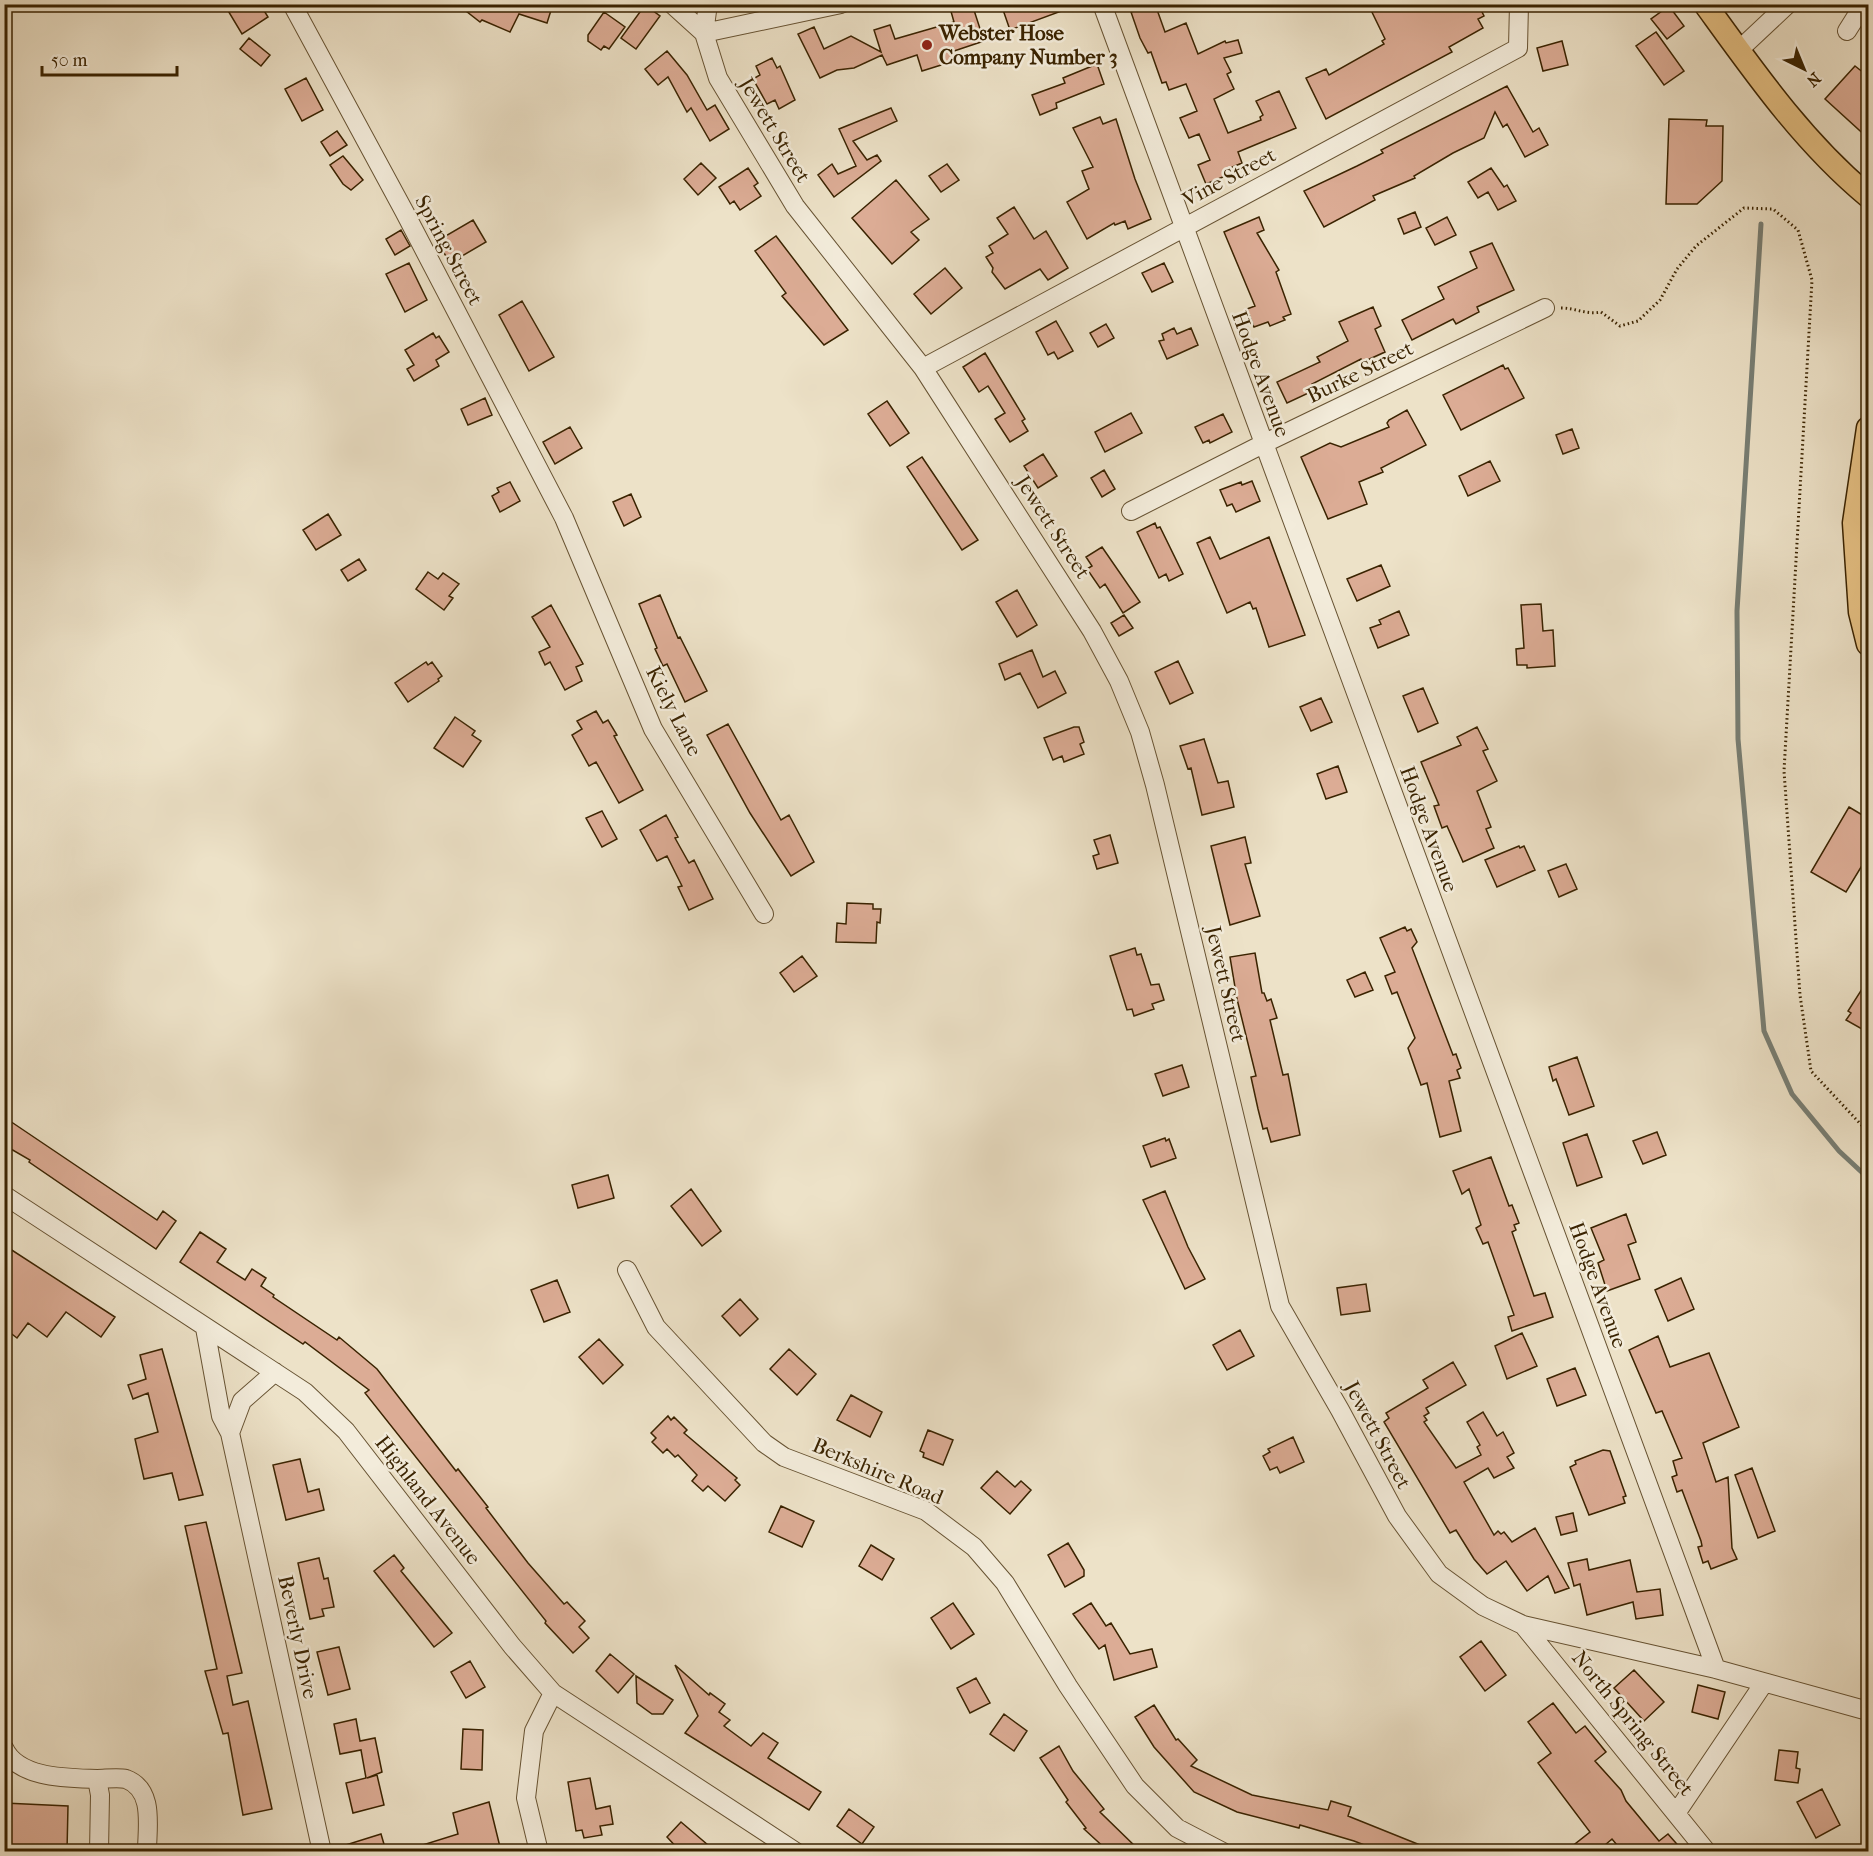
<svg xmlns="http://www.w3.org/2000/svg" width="1873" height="1856" viewBox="0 0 1873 1856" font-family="'IM FELL French Canon',serif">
<rect width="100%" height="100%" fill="#ede2c8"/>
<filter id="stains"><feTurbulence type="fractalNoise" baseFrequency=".00333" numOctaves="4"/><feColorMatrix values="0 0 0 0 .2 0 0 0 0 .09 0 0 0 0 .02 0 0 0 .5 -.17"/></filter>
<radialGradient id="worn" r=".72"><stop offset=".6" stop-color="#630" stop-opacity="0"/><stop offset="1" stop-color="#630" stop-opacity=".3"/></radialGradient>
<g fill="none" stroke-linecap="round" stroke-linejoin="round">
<path stroke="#777e74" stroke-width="5" d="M1761 224 1737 611 1738 739 1764 1031 1792 1094 1839 1151 1868 1178"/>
</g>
<path fill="#dcac95" stroke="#3a2301" stroke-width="1.5" d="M224 4H260L268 17 242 34Z
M457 4H553L547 23 519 14 510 32 482 20 480 22Z
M959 4H972L984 41 951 52 954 61 922 71 917 55 887 65 882 55 854 68 837 70 820 78 798 34 814 27 824 49 851 36 881 52 874 30 890 25 895 39 954 22 950 8Z
M1001 4H1075V6L1010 30Z
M1155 4 1165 32 1186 23 1198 54 1225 41 1226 43 1238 40 1242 53 1224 58 1231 72 1227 74 1234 89 1214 99 1228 133 1261 120 1260 117 1263 115 1256 101 1279 91 1296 128 1238 152 1242 163 1228 169 1230 174 1206 184 1198 165 1210 160 1199 134 1189 138 1180 118 1197 111 1186 84 1169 90 1166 82 1162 83 1151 52 1148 53 1140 38 1131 12Z
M1368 4H1478L1484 16 1478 19 1483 28 1449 47 1452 52 1326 119 1306 78 1326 69 1329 75 1384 44 1382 41 1385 39Z
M645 5 660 16 636 49 621 38Z
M1669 6 1684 26 1667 39 1651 19Z
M604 12 625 27 609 49 604 46 601 50 588 41V35Z
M1656 32 1684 71 1664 85 1636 46Z
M249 38 270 55 261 66 240 49Z
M1562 41 1568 65 1543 71 1537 48Z
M667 51 687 75 707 110 715 105 729 129 710 141 691 108 687 112 668 77 658 85 645 69Z
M772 58 777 68 780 66 795 100 779 109 775 100 767 104 753 79 760 75 756 66Z
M1097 64 1104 84 1056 103 1057 108 1040 115 1032 95 1065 83 1063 78Z
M1855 66 1869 77V139L1825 99Z
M306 78 323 110 302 121 285 89Z
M1507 86 1533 132 1539 128 1548 145 1525 157 1507 124 1503 127 1495 112 1484 138 1453 153 1414 176 1415 178 1373 196 1375 200 1324 227 1304 191 1357 166 1383 153 1381 150Z
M891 108 897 121 853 141 867 160 877 155 881 161 834 197 818 175 832 164 838 174 856 166 839 129Z
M1100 117 1103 124 1116 119 1135 179 1151 219 1128 229 1125 221 1115 225 1114 223 1087 239 1067 202 1089 189 1082 171 1093 167 1073 128Z
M1669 119 1707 120 1706 126H1723L1722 181 1697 204H1666Z
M337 131 347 145 330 156 321 142Z
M343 156 363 180 351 190 343 184 330 165Z
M701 163 716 178 698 195 684 179Z
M947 164 959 180 941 192 929 176Z
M748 168 758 183 754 186 761 196 740 210 734 201 730 204 719 187Z
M1491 168 1504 187 1507 185 1516 201 1498 210 1488 192 1478 198 1468 182Z
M896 180 929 219 911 232 919 240 892 264 852 218Z
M1014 207 1034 239 1046 231 1068 268 1048 280 1040 269 1005 289 992 272 993 268 986 257 993 253 989 246 1008 234 997 218Z
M1415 212 1421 227 1404 234 1398 219Z
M1259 217 1264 230 1257 233 1279 270 1276 272 1291 314 1283 317 1285 320 1270 326 1268 322 1254 327 1247 309 1255 306 1224 232Z
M1447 217 1456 235 1435 245 1426 228Z
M473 220 486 242 450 263 437 241Z
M401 230 410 246 395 255 386 239Z
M776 236 848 330 824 345 782 296 786 293 755 251Z
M1492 243 1514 290 1477 307 1479 312 1456 324 1453 319 1412 340 1402 320 1444 299 1438 287 1477 268 1470 252Z
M409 263 427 300 405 312 386 274Z
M1164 263 1173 282 1152 292 1142 273Z
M945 268 962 288 931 314 914 294Z
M522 301 554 357 529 371 499 315Z
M1373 307 1381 326 1375 329 1385 352 1363 362 1361 359 1312 384 1315 390 1287 403 1277 382 1320 362 1317 357 1348 341 1339 322Z
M1056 321 1073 351 1058 359 1054 352 1048 355 1036 332Z
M1106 324 1114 338 1098 347 1090 333Z
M1174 328 1177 334 1191 328 1198 345 1167 359 1159 341 1164 340 1162 334Z
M433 333 436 338 439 336 449 352 436 360 439 366 414 381 407 369 414 365 405 350Z
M985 353 1025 419 1022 421 1028 431 1010 442 995 419 1005 413 988 386 979 392 963 367Z
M1503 365 1505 369 1508 368 1524 398 1461 430 1443 395Z
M485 398 492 415 468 425 461 409Z
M887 401 909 433 890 446 868 414Z
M1407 410 1426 445 1381 468 1383 472 1359 482 1367 504 1328 519 1301 457 1330 443 1341 447 1389 427 1387 423 1389 420Z
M1131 413 1142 433 1105 452 1095 432Z
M1223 414 1232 432 1210 443 1209 440 1203 443 1195 427Z
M570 427 582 448 555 464 543 442Z
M1572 429 1579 448 1563 454 1556 435Z
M1043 454 1057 476 1038 488 1024 466Z
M922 457 978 540 962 550 907 467Z
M1490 461 1500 481 1468 496 1459 476Z
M1104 470 1115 489 1102 497 1091 478Z
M1252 481 1260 501 1236 512 1232 504 1227 506 1220 490 1241 482 1242 485Z
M510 482 520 501 500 512 492 496 499 492 497 488Z
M631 494 641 517 624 526 613 502Z
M328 514 341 535 316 550 303 530Z
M1155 523 1157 528 1160 527 1183 574 1169 581 1166 574 1159 578 1137 532Z
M1210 537 1220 559 1269 537 1305 635 1269 647 1256 608 1253 609 1250 602 1227 613 1197 543Z
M1102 547 1140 602 1123 613 1105 584 1100 588 1087 569 1092 566 1086 557Z
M359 559 366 570 348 581 341 570Z
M1381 565 1390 586 1357 601 1347 579Z
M428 572 438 579 443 573 459 584 449 596 453 598 444 610 416 589Z
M1017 590 1037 625 1017 637 996 602Z
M660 595 678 638 680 637 707 691 685 702 667 664 663 666 655 649 657 648 639 604Z
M1541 604 1543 631 1553 630 1555 666 1527 668V665H1517L1516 649 1524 648 1521 605Z
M551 605 583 664 576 667 582 681 565 690 550 662 545 665 539 652 550 647 532 617Z
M1399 611 1409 635 1378 648 1370 628 1381 624 1379 620Z
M1124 615 1133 628 1119 636 1111 623Z
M1032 650 1043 677 1055 671 1066 693 1038 708 1020 673 1005 680 999 664Z
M1178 661 1193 693 1170 704 1155 672Z
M426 662 428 665 432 662 442 676 438 679 439 681 408 702 395 683Z
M1423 688 1438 723 1418 732 1403 696Z
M1321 698 1332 722 1311 731 1300 707Z
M596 711 603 723 608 720 617 735 614 736 643 790 619 803 596 762 589 766 572 735 582 729 577 721Z
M455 717 475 731 472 735 481 741 463 767 434 748Z
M728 724 781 820 789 815 814 862 791 876 750 813 707 735Z
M1074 727H1079L1084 742 1080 744 1084 754 1064 762 1062 756 1053 760 1044 738Z
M1477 727 1488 749 1483 751 1497 781 1477 791 1491 827 1486 829 1494 848 1463 862 1447 826 1442 828 1434 806 1439 805 1421 762 1461 745 1457 737Z
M1204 739 1218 783 1228 781 1234 807 1202 815 1191 768 1188 769 1180 746Z
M1338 766 1347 792 1326 799 1317 774Z
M1849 807 1869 819V854L1846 892 1811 872Z
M602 811 617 839 602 847 586 818Z
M666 815 678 837 675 838 689 863 694 860 713 899 689 910 678 887 682 886 667 856 657 861 640 830Z
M1110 835 1118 863 1097 869 1093 856 1099 854 1094 840Z
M1245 837 1251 863 1245 864 1260 916 1230 925 1211 846Z
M1519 846 1520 848 1524 846 1535 870 1497 887 1485 860Z
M1566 864 1577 889 1559 897 1548 871Z
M847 903 873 904V909H881L880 923 877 922 876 943 836 942 837 923 846 924Z
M1405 927 1407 931 1411 929 1417 942 1412 948 1453 1055 1456 1054 1461 1068 1457 1070 1460 1078 1449 1081 1461 1131 1440 1137 1427 1083 1421 1085 1408 1048 1415 1038 1397 992 1392 994 1385 976 1395 972 1380 938Z
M1135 948 1137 955 1141 954 1151 985 1159 984 1164 1000 1152 1004 1154 1009 1134 1016 1132 1009 1127 1010 1110 956Z
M1255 953 1262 993H1264L1267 1001 1271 999 1277 1018 1270 1020 1283 1075 1288 1074 1300 1135 1271 1142 1267 1128 1263 1129 1258 1109 1251 1077 1256 1076 1237 999 1230 957Z
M802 956 817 976 794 992 780 973Z
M1365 972 1373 990 1355 997 1347 980Z
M1869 978V1033L1846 1020 1851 1013 1848 1011Z
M1577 1057 1594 1106 1569 1115 1556 1079 1553 1081 1549 1067Z
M1182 1065 1189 1087 1163 1096 1155 1074Z
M4 1117 157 1220 163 1211 176 1221 156 1249 29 1162 30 1160 4 1145Z
M1657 1132 1666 1155 1643 1164 1633 1141Z
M1587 1134 1602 1177 1577 1186 1563 1143Z
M1165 1138 1166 1141 1169 1139 1176 1158 1151 1167 1143 1146Z
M1491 1157 1509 1206 1512 1205 1519 1223 1514 1225 1516 1230 1512 1232 1534 1296 1545 1293 1553 1317 1512 1331 1508 1317 1514 1315 1488 1242 1483 1244 1476 1228 1481 1225 1469 1189 1462 1194 1453 1171Z
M608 1175 614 1198 578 1208 572 1185Z
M691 1189 721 1231 702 1246 671 1206Z
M1165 1191 1188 1247 1205 1279 1185 1289 1143 1200Z
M1626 1214 1636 1242 1628 1245 1640 1279 1607 1291 1598 1263 1604 1260 1591 1228Z
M200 1232 226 1249 217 1262 245 1280 252 1269 266 1278 261 1286 274 1295 273 1297 337 1340 339 1337 377 1369 456 1471 458 1469 488 1507 486 1508 528 1563 564 1604 567 1602 585 1621 579 1627 589 1638 573 1653 545 1623 546 1621 365 1393 369 1390 305 1342 303 1344 180 1262Z
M4 1245 115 1317 101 1337 66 1312 47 1337 28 1323 17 1338 4 1328Z
M1681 1278 1694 1309 1668 1321 1655 1290Z
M557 1280 570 1312 544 1322 531 1290Z
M1366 1284 1370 1311 1341 1315 1337 1288Z
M740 1299 758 1319 740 1336 722 1316Z
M1240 1330 1254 1356 1227 1370 1213 1345Z
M1522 1333 1537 1366 1507 1379 1495 1346Z
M1658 1336 1670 1367 1709 1353 1739 1427 1703 1443 1716 1482 1728 1477 1732 1548 1737 1559 1711 1569 1708 1561 1703 1563 1698 1547 1702 1546 1701 1541 1682 1490 1677 1492 1672 1477 1677 1475 1673 1461 1682 1458 1662 1411 1656 1413 1629 1350Z
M599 1339 623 1365 603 1384 579 1357Z
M162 1349 203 1495 179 1500 172 1473 144 1479 135 1439 158 1432 148 1393 133 1399 128 1385 146 1379 140 1355Z
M789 1349 816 1374 797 1395 770 1369Z
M1453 1362 1466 1385 1426 1408 1429 1413 1424 1416 1427 1420 1424 1422 1456 1468 1481 1455 1477 1447 1480 1445 1467 1422 1483 1412 1497 1436 1503 1432 1514 1453 1507 1457 1514 1468 1494 1478 1488 1468 1464 1482 1494 1535 1498 1531 1501 1534 1504 1532 1512 1542 1535 1528 1569 1588 1555 1593 1548 1576 1527 1591 1506 1561 1487 1574 1474 1559 1456 1530 1450 1533 1384 1422 1389 1418 1386 1413 1428 1388 1423 1380Z
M1575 1368 1586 1395 1557 1406 1547 1379Z
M851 1395 882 1412 870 1437 837 1420Z
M668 1416 671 1420 674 1417 687 1430 684 1433 737 1478 735 1480 740 1485 725 1501 708 1486 703 1491 692 1481 697 1475 678 1455 675 1457 667 1449 663 1453 652 1442 656 1438 651 1433Z
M928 1430 953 1440 943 1465 923 1457 924 1453 920 1451Z
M1293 1437 1304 1462 1280 1473 1277 1467 1270 1470 1263 1456 1270 1452 1268 1449Z
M1603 1450 1610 1451 1626 1496 1623 1497 1625 1503 1589 1515 1570 1467 1576 1464 1575 1461Z
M300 1459 308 1492 319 1489 324 1510 286 1520 273 1465Z
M1752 1468 1775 1531 1758 1538 1735 1475Z
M997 1471 1015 1487 1021 1481 1031 1490 1010 1514 981 1488Z
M781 1506 814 1521 802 1547 769 1532Z
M1573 1513 1577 1531 1561 1535 1556 1517Z
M206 1522 242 1673 227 1676 233 1705 248 1701 272 1809 243 1815 228 1733 223 1734 205 1671 217 1669 185 1526Z
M1068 1543 1084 1570V1576L1065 1587 1048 1555Z
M871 1545 894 1559 882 1580 859 1566Z
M394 1555 404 1568 401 1571 452 1633 434 1647 374 1571Z
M319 1558 324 1579 328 1578 334 1607 322 1609 324 1616 310 1619 298 1563Z
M1587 1559 1589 1570 1630 1560 1637 1592 1660 1589 1663 1615 1636 1619 1633 1602 1587 1615 1580 1584 1574 1586 1568 1563Z
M953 1603 974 1634 951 1649 931 1618Z
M1091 1603 1106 1626 1111 1623 1130 1654 1152 1649 1157 1667 1114 1680 1105 1645 1099 1649 1073 1614Z
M1481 1641 1506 1675 1485 1691 1460 1657Z
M339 1647 350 1689 328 1695 317 1652Z
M610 1654 634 1674 618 1693 596 1671Z
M470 1661 485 1687 466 1698 451 1672Z
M675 1665 709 1695 710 1693 725 1704 719 1712 730 1720 724 1726 751 1746 763 1733 778 1743 768 1758 821 1792 809 1810 685 1733 698 1716Z
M1634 1670 1664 1702 1644 1721 1614 1688Z
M636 1676 673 1700 663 1714H652L637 1703Z
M976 1678 990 1703 970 1713 957 1688Z
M1698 1685 1725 1692 1718 1719 1692 1712Z
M1553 1703 1576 1733 1585 1726 1606 1752 1595 1761 1621 1790 1626 1801 1659 1841 1668 1834 1683 1851H1622L1612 1839 1598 1851H1566L1590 1832 1538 1763 1551 1753 1528 1722Z
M1154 1705 1176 1740 1178 1739 1197 1760 1191 1766 1252 1795 1328 1810 1331 1801 1351 1807 1348 1816 1435 1851H1380L1354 1841 1300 1825 1299 1828 1237 1812 1194 1792 1154 1747 1135 1717Z
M1004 1714 1027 1731 1014 1751 990 1734Z
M356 1719 360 1741 375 1738 382 1772 367 1778 377 1775 384 1805 353 1813 346 1783 366 1778 361 1750 340 1754 334 1724Z
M463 1729 483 1730 482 1770 461 1769Z
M1059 1746 1073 1771 1104 1809 1100 1812 1140 1851H1108L1084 1829 1086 1828 1066 1802 1068 1800 1040 1758Z
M1779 1750 1798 1752 1796 1768 1800 1769 1798 1783 1775 1780Z
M590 1778 596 1809 610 1806 613 1824 600 1826 602 1835 584 1838 582 1830 576 1831 568 1782Z
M1822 1789 1840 1825 1816 1838 1797 1802Z
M489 1802 501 1851H413V1848L458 1834 453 1813Z
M4 1803 68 1806 67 1851H4Z
M849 1809 874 1827 862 1844 837 1826Z
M681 1822 715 1851H680L667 1837Z
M381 1834 386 1851H336V1848Z"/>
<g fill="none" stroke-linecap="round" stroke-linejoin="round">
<g stroke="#675333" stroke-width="20">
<path id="minor" d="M292 4 404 211 564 518 653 729 764 914
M672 4 704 33
M708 4 704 33 718 78 795 206 923 368 1092 631 1119 681 1140 732 1155 785 1280 1306 1340 1410 1397 1516 1439 1574 1483 1606 1523 1625 1716 1669 1868 1711
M1102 4 1716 1669
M1847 31 1864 4
M704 33 841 4
M1739 50 1788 4
M923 368 1518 48 1519 4
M1131 511 1263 444 1545 308
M4 1195 305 1392 346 1431 512 1646 553 1693 796 1852
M627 1270 656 1327 764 1443 784 1457 926 1511 974 1547 1005 1583 1068 1686 1135 1786 1177 1828 1223 1852
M205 1328 221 1416 230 1433 322 1852
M230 1433 242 1401 275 1372
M1523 1625 1707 1852
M4 1748C18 1779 69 1778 97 1779L100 1795 99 1852
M97 1779C105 1779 118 1777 126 1779 155 1790 147 1827 147 1852
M1677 1812 1764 1683
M539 1852 526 1798 534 1731 553 1693"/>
</g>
<g stroke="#3a2301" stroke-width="25">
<path id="major" d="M1705 4C1755 73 1803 142 1868 196
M1868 428 1854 523 1860 612 1868 644"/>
</g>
<path stroke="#3a2301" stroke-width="3" stroke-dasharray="1.5 3" stroke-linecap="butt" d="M1561 308C1576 308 1586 315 1601 312L1620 326 1638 321 1660 300 1677 269 1696 246 1744 208 1773 209 1798 230 1812 280 1784 771 1800 995 1811 1071 1868 1132"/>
<use href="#minor" stroke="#f3ecdb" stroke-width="18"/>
<use href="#major" stroke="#e6c184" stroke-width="22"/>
</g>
<circle fill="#8f2418" stroke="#f3ecdb" stroke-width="2" cx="927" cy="45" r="6"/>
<g text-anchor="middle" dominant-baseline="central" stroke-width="5" stroke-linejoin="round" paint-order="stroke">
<g font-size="21" font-weight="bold" fill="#3a2301" stroke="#f3ecdb" text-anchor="start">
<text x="939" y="33">Webster Hose<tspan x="939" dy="24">Company Number 3</tspan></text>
</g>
<g font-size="21" fill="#3a2301" stroke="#f3ecdb">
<text transform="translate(775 130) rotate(59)">Jewett Street</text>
<text transform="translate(1229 177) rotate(-28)">Vine Street</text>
<text transform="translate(449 250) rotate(62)">Spring Street</text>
<text transform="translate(1360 372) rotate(-26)">Burke Street</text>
<text transform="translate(1261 374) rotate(70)">Hodge Avenue</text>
<text transform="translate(1053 527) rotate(57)">Jewett Street</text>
<text transform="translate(674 711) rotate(63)">Kiely Lane</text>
<text transform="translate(1429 829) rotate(70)">Hodge Avenue</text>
<text transform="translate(1226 984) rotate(77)">Jewett Street</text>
<text transform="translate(1598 1285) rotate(70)">Hodge Avenue</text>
<text transform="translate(1378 1435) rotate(62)">Jewett Street</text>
<text transform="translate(878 1471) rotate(23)">Berkshire Road</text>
<text transform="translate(428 1500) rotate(52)">Highland Avenue</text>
<text transform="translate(298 1637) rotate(78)">Beverly Drive</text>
<text transform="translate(1633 1723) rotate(51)">North Spring Street</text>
</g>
</g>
<rect width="1873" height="1856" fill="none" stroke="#ede2c8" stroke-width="24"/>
<rect x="6" y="6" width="1861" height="1844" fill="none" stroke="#3a2301" stroke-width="3"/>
<rect x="12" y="12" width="1849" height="1832" fill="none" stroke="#3a2301" stroke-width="1.5"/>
<g transform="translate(1804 69) rotate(137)" stroke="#f3ecdb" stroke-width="4.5" paint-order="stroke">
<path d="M0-4.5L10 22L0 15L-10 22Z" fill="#3a2301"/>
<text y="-9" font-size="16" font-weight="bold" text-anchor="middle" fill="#3a2301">N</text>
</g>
<path d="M42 66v9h135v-9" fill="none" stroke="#3a2301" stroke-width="3"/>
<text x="51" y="66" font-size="18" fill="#3a2301" stroke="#f3ecdb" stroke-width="4.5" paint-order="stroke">50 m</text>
<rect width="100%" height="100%" filter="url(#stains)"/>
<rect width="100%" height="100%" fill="url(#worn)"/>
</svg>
